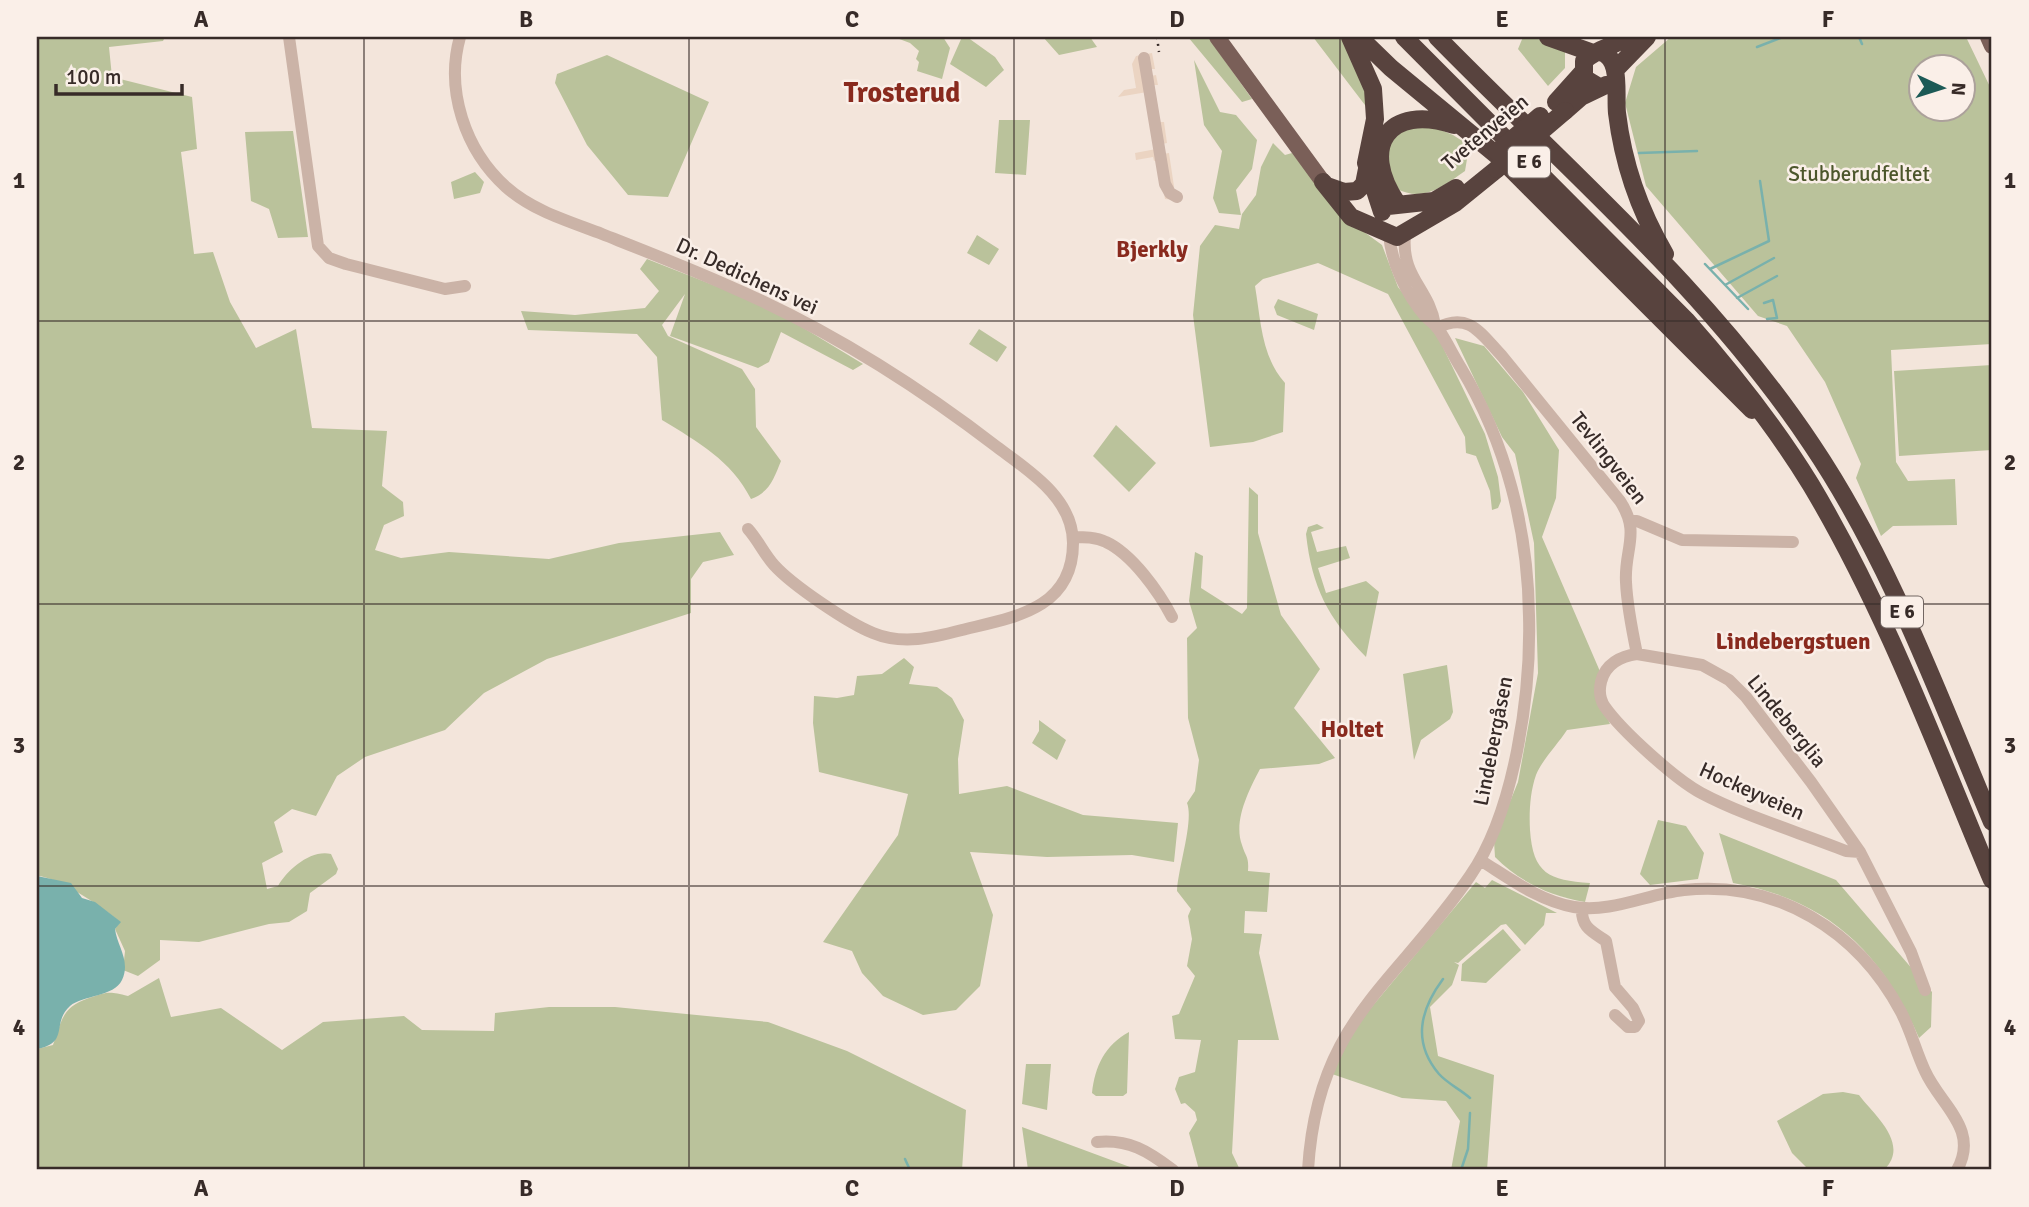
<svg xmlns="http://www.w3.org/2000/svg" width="2029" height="1207" viewBox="0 0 2029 1207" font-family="Signika,sans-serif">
<rect width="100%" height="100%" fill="#f3e5db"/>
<path fill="#bac29b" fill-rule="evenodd" d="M37 37H165L163 41 109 47 112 77 192 97 197 149 181 152 194 254 213 252 230 302 256 348 296 329 312 428 387 431 382 486 403 502 404 516 384 525 375 550 401 558 449 552 549 559 619 543 720 532 734 555 703 562 691 579V613L547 659 484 693 445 730 365 757 337 776 316 816 292 809 274 822 283 852 262 863 267 889 278 886C287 870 311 849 331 854L338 869 336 874 310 893 307 911 289 922 269 924 199 942 160 940V960L138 976 123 970 125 951 115 929 120 922C104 908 57 876 37 876Z
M894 37H943L950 48 942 79 917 71 919 62 916 59 919 51 910 43Z
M962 37H967L995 57 1004 70 986 87 950 64Z
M1043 37H1090L1097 47 1059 55Z
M1188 37H1208L1252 99 1242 102Z
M1313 37H1343L1370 103 1368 109Z
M1523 37H1534L1565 51V68L1548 86 1518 49Z
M1671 37H1966L1992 91V344L1891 350 1896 462 1908 481 1955 479 1957 525 1893 526 1881 536 1856 478 1861 464 1825 382 1787 326 1758 316 1646 186 1625 103 1636 67ZM1920 66H1962V108H1920Z
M607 55 709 102 668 197 628 195 587 145 555 83 557 74Z
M1194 60 1220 112 1236 115 1257 140 1252 169 1236 190 1241 215 1219 213 1213 198 1222 151 1204 125Z
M999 120H1030L1026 175 995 173Z
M1429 125 1453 135 1475 149 1467 159 1465 171C1442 187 1423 203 1395 188L1385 158 1393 136 1407 129Z
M293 131 308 237 278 238 269 209 251 201 245 132Z
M1273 143 1285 155 1292 153 1345 218 1382 245 1398 287 1438 337 1485 434 1498 477 1501 501 1498 508 1492 510 1490 491 1476 456 1466 453 1465 437 1388 294 1318 263 1263 279 1255 286C1261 321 1261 356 1285 383L1283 432 1253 442 1210 447 1193 315 1200 246 1215 225 1239 229 1242 214 1256 195 1261 167Z
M475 172 484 182 480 193 454 199 451 182Z
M977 235 999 249 989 265 967 253Z
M647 259 769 307 863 364 853 370 781 332 769 362 758 368 670 336 685 294 662 325 668 336 742 369 755 389 756 427 781 461C774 478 770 492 751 499 731 460 698 442 662 420L657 357 637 334 528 330 521 311 575 315 645 308 659 291 640 269Z
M1278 299 1318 314 1314 330 1277 315 1274 307Z
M979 329 1007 347 997 362 969 344Z
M1455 338 1484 346 1523 392 1559 450 1556 498 1542 537 1605 683 1604 711 1610 724 1567 730C1558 744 1542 760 1536 775 1530 792 1529 813 1530 830 1533 874 1549 880 1590 883L1585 902C1550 896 1520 882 1495 857L1494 841 1518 782 1538 673 1534 543 1515 454 1502 437Z
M1992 365V450L1899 456 1894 371Z
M1116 425 1156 463 1129 492 1093 456Z
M1249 487 1258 495V533L1281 615 1320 669 1294 708 1335 758 1319 764 1260 769C1249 790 1233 821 1242 845 1246 858 1249 856 1248 871L1270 873 1267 912 1245 911 1244 933 1262 934 1259 953 1279 1040H1238L1232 1153 1240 1170H1199L1189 1133 1197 1120 1195 1112 1185 1103 1181 1104 1175 1089 1179 1077 1195 1072 1201 1040 1175 1039 1172 1016 1179 1014 1195 976 1187 966 1192 939 1188 916 1191 909 1177 891C1178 868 1194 821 1187 803L1195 791 1199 760 1188 718 1187 638 1197 628 1189 601 1195 552 1203 556 1201 588 1242 614 1247 608Z
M1317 524 1324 528 1311 532 1317 552 1346 546 1350 558 1318 568 1326 593 1366 581 1379 592 1366 657C1328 618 1312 588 1306 534L1308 527Z
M904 658 914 667 909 684 937 687 952 698 964 720 958 759 959 794 1007 786 1083 815 1178 823 1174 862 1132 855 1047 857 970 852 993 915 980 986 956 1010 923 1015 883 996 862 973 852 951 823 942 898 835 908 794 819 772 813 723 814 696 837 698 854 695 857 676 882 674Z
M1447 665 1453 712 1450 719 1421 740 1414 760 1403 674Z
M1039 720 1066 740 1057 760 1032 743 1039 731Z
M1658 820 1686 826 1704 853 1698 879 1650 885 1640 874Z
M1719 833 1836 880 1932 992 1931 1027 1919 1038C1881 951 1828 900 1733 883Z
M1492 880 1557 913H1546L1544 925 1525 945 1506 924 1501 925 1458 963 1454 962 1459 965 1452 985 1430 1007 1438 1056 1494 1075 1487 1170H1451L1460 1121 1446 1101 1402 1098 1332 1074 1355 1027 1476 882 1485 888Z
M1503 929 1521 950 1486 983 1461 981 1462 964Z
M159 978 171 1017 221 1008 282 1050 323 1022 404 1016 422 1030 494 1031 495 1013 549 1007H615L768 1022 847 1051 966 1110 962 1170H37V1049L53 1045C62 1020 62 1007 89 998 108 992 108 991 128 996Z
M1129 1032 1127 1093 1123 1096H1096L1092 1093C1095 1066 1105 1045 1129 1032Z
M1026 1064H1051L1047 1110 1022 1104Z
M1843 1092 1859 1095C1873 1114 1910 1143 1885 1169L1809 1170 1792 1153 1777 1121 1823 1094Z
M1022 1127 1138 1170H1028Z"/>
<path fill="#ebd4c2" d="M1152 53 1155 69H1151V76L1156 75 1158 85H1154L1160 122H1164L1167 143 1162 144 1163 154 1169 153 1176 200 1165 199 1158 160 1154 161 1153 157 1136 160 1135 153 1156 149 1147 92 1118 97 1124 90 1136 88 1132 64 1136 56Z"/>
<path fill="#79b1ac" d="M37 876 71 883 82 898 95 902 121 922 115 929C117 946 131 961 122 980 114 997 83 995 70 1006 51 1023 70 1043 37 1049Z"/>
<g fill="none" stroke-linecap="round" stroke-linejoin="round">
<path stroke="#79b1ac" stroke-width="2.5" d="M1859 37 1862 44
M1757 47 1783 37
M1639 153 1697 151
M1705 264 1748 309
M1710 269 1769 241 1760 181
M1725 285 1774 258
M1737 298 1777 276
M1764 303 1773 300 1777 318 1767 319
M1443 979C1420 1010 1412 1042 1439 1074 1448 1084 1460 1089 1470 1098
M905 1159 910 1170
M1461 1170 1468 1149 1470 1113"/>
<path stroke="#cbb3a7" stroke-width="12" d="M289 37 318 246 329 258 346 264 445 289 465 286
M460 37C445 90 465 150 506 187 533 211 568 221 602 234 645 251 689 268 731 287 826 328 915 384 997 447 1029 471 1073 498 1073 543 1073 608 1016 617 966 629 935 637 904 646 873 633 848 623 792 585 774 565 764 554 758 540 748 529
M1144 58 1165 184 1170 193 1177 197
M1405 235C1401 278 1429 288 1435 325
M1437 328C1469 311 1481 334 1502 356L1620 501C1641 533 1624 549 1626 582 1627 606 1632 630 1637 654L1702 665 1729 680 1746 697 1811 782 1860 852 1911 952 1925 990
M1630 521H1637L1682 540 1793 542
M1073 537C1084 537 1096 537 1106 542 1132 554 1159 592 1172 617
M1637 654C1621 656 1605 664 1601 682 1599 690 1600 700 1605 707 1622 731 1675 779 1701 793 1742 815 1801 833 1846 851L1860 852
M1480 860C1509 878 1539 901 1574 907 1612 913 1647 894 1684 890 1777 880 1858 931 1901 1012 1911 1031 1916 1052 1925 1071 1940 1105 1980 1129 1957 1170
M1582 908C1581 927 1591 931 1606 941L1615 987 1633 1008 1639 1021 1635 1027H1628L1615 1015
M1097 1142C1129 1139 1148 1151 1173 1170
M1308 1170C1317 1020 1394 987 1470 876 1515 811 1531 693 1529 616 1528 529 1506 443 1461 368 1453 355 1446 340 1437 327 1433 323 1429 320 1425 316 1406 294 1392 264 1389 235"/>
<path stroke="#7a5f58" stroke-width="16" d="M1217 37 1323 182
M1988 37 1992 46"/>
<path stroke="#58433e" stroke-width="18" d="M1350 37 1373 89 1375 119 1366 163 1382 212
M1359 37 1391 68 1499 157 1752 410
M1404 37 1686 320C1732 372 1775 426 1811 485 1885 609 1936 747 1992 880
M1437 37C1566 169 1709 290 1812 445 1890 561 1938 694 1992 822
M1548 37 1593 53
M1600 52C1622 57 1615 93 1617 113 1623 163 1639 210 1665 254
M1616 69 1647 37
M1599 87 1584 78V61C1594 50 1614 46 1628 37
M1556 102 1582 73
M1565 111 1581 97 1606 85
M1323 182 1351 217 1397 237 1455 203 1497 169
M1327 186 1344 192 1357 191 1364 184 1367 169
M1397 203C1359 147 1388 103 1454 125
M1388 206 1434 201 1456 188"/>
<path stroke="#372b28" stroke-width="2.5" stroke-dasharray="2 5" stroke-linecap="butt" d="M1157 37 1159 52"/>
<path stroke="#58433e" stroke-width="18" d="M1497 152 1540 116
M1497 169 1565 111"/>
</g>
<path fill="none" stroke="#372b28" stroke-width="2" stroke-opacity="0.55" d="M364 37V1170M689 37V1170M1014 37V1170M1340 37V1170M1665 37V1170M37 321H1992M37 604H1992M37 886H1992"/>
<g text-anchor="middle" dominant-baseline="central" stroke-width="5" stroke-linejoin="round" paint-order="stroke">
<g fill="#faefe8" stroke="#726662" stroke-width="2">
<rect x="1508" y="146.5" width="42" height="31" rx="5"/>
<rect x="1881" y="596.5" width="42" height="31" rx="5"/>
</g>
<g font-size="19" font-weight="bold" fill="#372b28">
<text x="1529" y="162">E 6</text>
<text x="1902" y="612">E 6</text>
</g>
<g font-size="21" fill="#372b28" stroke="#faefe8">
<text transform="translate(1485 132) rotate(-40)">Tvetenveien</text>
<text transform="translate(747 276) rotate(25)">Dr. Dedichens vei</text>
<text transform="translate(1609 458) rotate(52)">Tevlingveien</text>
<text transform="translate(1787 721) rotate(51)">Lindeberglia</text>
<text transform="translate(1493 741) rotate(-79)">Lindebergåsen</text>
<text transform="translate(1752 791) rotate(24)">Hockeyveien</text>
</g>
<g font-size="21" fill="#4c562b" stroke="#faefe8">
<text x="1859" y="174">Stubberudfeltet</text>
</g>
<g font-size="23" font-weight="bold" fill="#892a1e" stroke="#faefe8">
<text x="1152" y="249">Bjerkly</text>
<text x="1793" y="641">Lindebergstuen</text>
<text x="1352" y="729">Holtet</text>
</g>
<g font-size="28" font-weight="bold" fill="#892a1e" stroke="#faefe8">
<text x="902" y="93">Trosterud</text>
</g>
</g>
<rect width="2029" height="1207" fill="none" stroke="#faefe8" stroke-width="77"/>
<g transform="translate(1942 88) rotate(94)"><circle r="33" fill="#faefe8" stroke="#aca19b" stroke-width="2"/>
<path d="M0-5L12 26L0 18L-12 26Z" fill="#1c5a56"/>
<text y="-10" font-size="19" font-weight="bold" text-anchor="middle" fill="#372b28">N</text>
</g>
<path d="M56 84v10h126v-10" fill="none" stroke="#372b28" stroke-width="3.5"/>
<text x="66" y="84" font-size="21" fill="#372b28" stroke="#faefe8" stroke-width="5" paint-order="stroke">100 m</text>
<rect x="38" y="38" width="1952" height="1130" fill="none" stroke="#372b28" stroke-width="2.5"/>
<g font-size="23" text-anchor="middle" font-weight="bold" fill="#372b28">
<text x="201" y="27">A</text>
<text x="526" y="27">B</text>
<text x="852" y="27">C</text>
<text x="1177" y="27">D</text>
<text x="1502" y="27">E</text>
<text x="1828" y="27">F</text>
<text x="19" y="188">1</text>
<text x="2010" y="188">1</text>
<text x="19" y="470">2</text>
<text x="2010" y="470">2</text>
<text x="19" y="753">3</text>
<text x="2010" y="753">3</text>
<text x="19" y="1035">4</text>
<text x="2010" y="1035">4</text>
<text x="201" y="1196">A</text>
<text x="526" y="1196">B</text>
<text x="852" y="1196">C</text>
<text x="1177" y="1196">D</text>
<text x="1502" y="1196">E</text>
<text x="1828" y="1196">F</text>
</g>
</svg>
